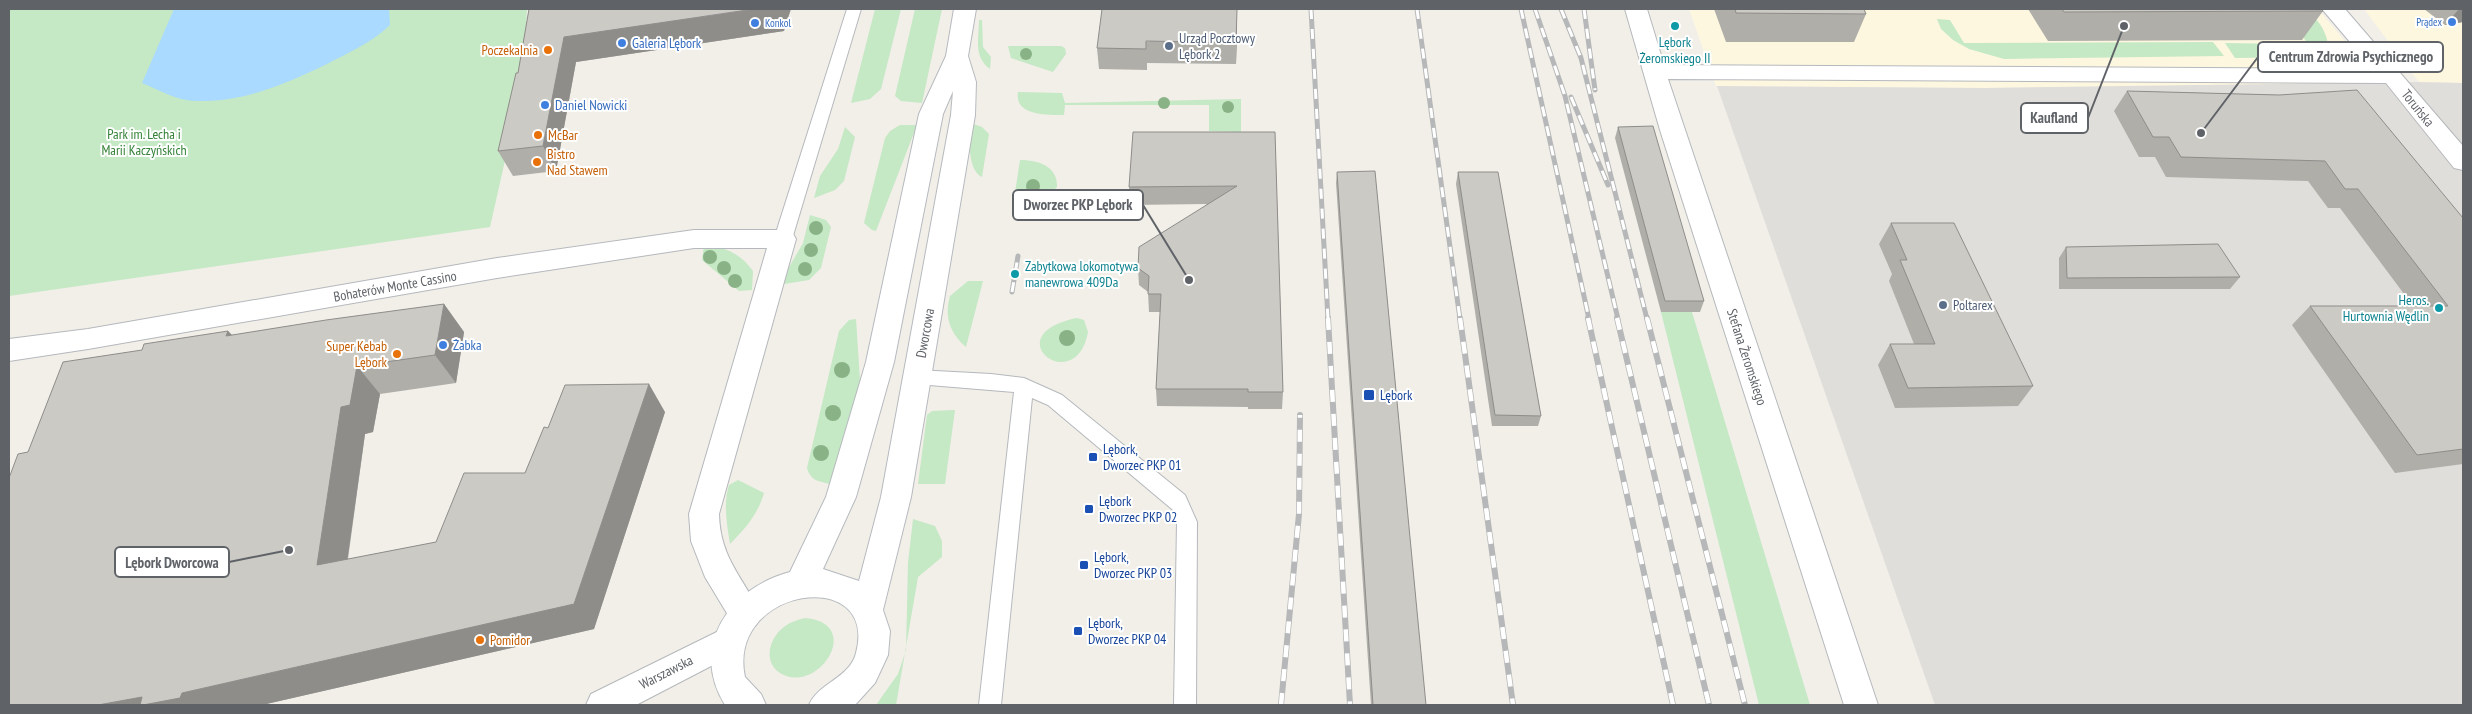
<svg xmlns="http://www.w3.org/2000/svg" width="2472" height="714" viewBox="0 0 2472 714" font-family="'PT Sans Narrow',sans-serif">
<rect width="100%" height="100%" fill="#f1efe8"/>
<path fill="#fef7e0" d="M1689 9H2318L2364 64 2375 84 1983 88 1716 86Z
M2364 9H2463V83L2419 82Z"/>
<path fill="#e0deda" d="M2419 82 2463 83V705H1935L1717 86 1983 88Z"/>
<path fill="#c5e8c5" d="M9 9H527L522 85 490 227 9 296Z
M875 9H901L881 89 870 99 851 103Z
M915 9H942L922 103 901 101 895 96Z
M2282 9C2287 9 2297 7 2302 9 2316 14 2327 32 2328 45L2320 51 2309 53 2300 42 2306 41Z
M1937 19 1950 20 1964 43 2213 42 2224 56 2004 59 1969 49 1953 40 1941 29Z
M979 20H982L983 47 991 57 990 69C973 57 979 38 979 20Z
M2225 43 2293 44 2302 57 2235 58Z
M1008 46H1061L1065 48 1066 54 1053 72 1011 58Z
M1018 92 1062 93 1065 103 1241 99V132L1209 131V105H1065L1064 115C1048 115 1014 116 1018 92Z
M971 123 982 127 989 134 982 177C967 170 969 137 971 123Z
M900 125H917L876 231 872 230 864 223 885 138 890 131Z
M845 127 855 137 844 181 835 190 814 198 820 176 838 149Z
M1020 160C1038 160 1058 166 1057 187L1037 207 1012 212Z
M810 215 826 220 831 227 821 268 809 280 784 284 788 269 803 243Z
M704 245C725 247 740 253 753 271L752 290 739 291 702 260Z
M968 281H983L966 347C950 333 944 317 950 296Z
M1661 312H1692L1810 705H1759Z
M1077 318 1084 320 1088 332C1076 399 993 335 1077 318Z
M856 319 860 380 852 415 830 484C818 481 811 481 807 468L839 331 849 320Z
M955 410 945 484H918L927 415 932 411Z
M738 480 764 493C758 514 745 529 730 544 727 525 723 503 729 485Z
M913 519 935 526 942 541V557L918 577 896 705H876L898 674 906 650 908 563Z
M805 618C865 623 818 696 780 673 762 661 770 637 784 627 790 622 797 620 805 618Z"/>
<path fill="#aadaff" d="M174 9H389L390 25C371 43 348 53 325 65 283 85 244 102 196 101 178 101 159 90 142 83Z"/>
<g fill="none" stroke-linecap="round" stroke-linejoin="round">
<g stroke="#b5b8bc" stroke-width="2">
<path id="lane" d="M847 9H861L792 239 789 243 783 245 777 243 774 239Z
M917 370 991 374 1024 378 1062 395 1185 495 1197 522 1196 705H1174L1177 522 1173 510 1048 405 1032 398 1001 705H979L1014 392 917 384 910 382 908 377 910 372Z"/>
</g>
<g stroke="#b5b8bc" stroke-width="2">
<path id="street" d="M1625 9H1647L1664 65 2373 69 2322 9H2345L2463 146V170L2454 168 2386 83 1668 79 1878 705H1844L1660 130Z
M694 230H783L792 232 796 239 719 514C720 559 744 578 761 615L756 625 745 629 734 625 705 577 691 541 689 514 767 248H694L497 278 88 349 9 361V339L88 329 497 258Z
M729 626 740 631 745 641 740 651 636 705H586L591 694Z"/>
</g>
<g stroke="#b6babf" stroke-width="2">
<path id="secondary" d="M954 9H976L968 56 976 82 975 115 911 497 883 610 890 631 888 655 875 683 855 705H809C818 683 850 678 856 653 879 565 726 587 745 677L761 694 766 705H725C689 647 729 588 790 572L826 497 866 362 919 114 946 56ZM953 91 951 115 881 497 859 581 823 569 856 497 894 362 943 114Z"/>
</g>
<use href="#lane" fill="#fff" fill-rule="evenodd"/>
<use href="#street" fill="#fff" fill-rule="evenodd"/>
<use href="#secondary" fill="#fff" fill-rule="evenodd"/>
<g stroke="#b6b7b8" stroke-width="5">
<path id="rail-far1" d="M1311 9 1328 319
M1417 9 1460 319
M1521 9 1589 319
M1535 9 1565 96 1618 319
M1561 9 1581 58 1647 319
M1584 9 1595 90
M1571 97 1608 185
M1012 292 1018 256"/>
</g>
<g stroke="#b6b7b8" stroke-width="6">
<path id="rail" d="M1328 318 1350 705
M1460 318 1513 705
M1588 318 1673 705
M1617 318 1709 705
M1647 318 1745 705
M1281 705 1299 514 1300 415"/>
</g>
<use href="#rail-far1" stroke="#fff" stroke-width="3" stroke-dasharray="10" stroke-linecap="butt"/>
<use href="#rail" stroke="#fff" stroke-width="4.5" stroke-dasharray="12" stroke-linecap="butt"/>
</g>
<g fill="#89b387">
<circle cx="1026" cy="54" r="6"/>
<circle cx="1164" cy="103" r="6"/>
<circle cx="1228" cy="107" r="6"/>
<circle cx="1033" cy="186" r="7"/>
<circle cx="816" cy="228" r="7"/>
<circle cx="811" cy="250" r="7"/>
<circle cx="710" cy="257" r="7"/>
<circle cx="724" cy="268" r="7"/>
<circle cx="805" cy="269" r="7"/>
<circle cx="735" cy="281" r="7"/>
<circle cx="1067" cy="338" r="8"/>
<circle cx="842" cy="370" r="8"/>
<circle cx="833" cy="413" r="8"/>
<circle cx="821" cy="453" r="8"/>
</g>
<path fill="#afaea9" d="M529 9 784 31 576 62 556 171 513 176 498 151 518 73Z
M1714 9H1864L1866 14 1854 42H1726Z
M2028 9H2321L2323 11 2302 40 2048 41Z
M2424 9H2463V22L2445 25Z
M1237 30 1236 64 1147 63V70L1099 69 1097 48Z
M2127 91 2279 95 2463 218V464L2395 473 2292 325 2310 306H2413L2340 208H2328L2308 181 2166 177 2155 157H2139L2114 111Z
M1618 127 1704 301 1700 312H1661L1615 138Z
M1275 132 1283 392 1282 409H1248V407L1157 406 1156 389 1160 312H1149L1148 292 1139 285 1138 268 1207 204 1130 205 1129 187Z
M1337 172 1426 705H1371L1336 183Z
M1458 172 1541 416 1538 426H1492L1456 184Z
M1891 223 2033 386 2018 406 1895 408 1878 365 1890 344H1914L1889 281 1892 274 1879 244Z
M2066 247 2240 277 2230 289H2059V258Z
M444 304 464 332 456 383 380 394 373 432 365 434 348 559 436 542 525 473 548 428 665 412 594 629 262 705H9L28 452 142 350 228 331 232 335Z"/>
<path fill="#8f8d8a" d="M754 9H791L784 31 576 62 556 171 543 146 564 37Z
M1237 9V30L1236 64V43Z
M2459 9H2463V22L2445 25Z
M444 304 464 332 456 383 435 355Z
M228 331 254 359 226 336Z
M357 366 380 394 373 432 365 434 343 591 317 565 341 407Z
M649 384 665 412 594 629 262 705H98L142 697 182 693 574 604Z"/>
<path fill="#cccac5" stroke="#8f8d8a" d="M529 9H754L564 37 543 146 498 151 516 73H518Z
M1102 9H1237L1236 43 1146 41V49L1097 48Z
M1735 9H1864L1866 14 1736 13Z
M2062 9H2321L2323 11 2064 12Z
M2357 90 2463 218V449L2417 455 2310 306H2448L2358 189H2345L2325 161 2181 157 2169 137H2153L2127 91 2279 95Z
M1653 126 1704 301H1665L1618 127Z
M1133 132H1275L1283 392H1248V389H1156L1161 294H1148L1149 276 1138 268 1139 247 1237 186 1129 187Z
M1375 171 1426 705H1373L1337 172Z
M1458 172H1498L1541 416 1495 415Z
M1891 223H1954L2033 386 1908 388 1890 344H1935L1900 260H1907Z
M2218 244 2240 277 2067 278 2066 247Z
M444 304 435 355 357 366 350 405 341 407 317 565 436 542 464 473H525L544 427 548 428 565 385 649 384 574 604 182 693 180 698 143 705H140L142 697 98 705H9V478L18 454 28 452 63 362 142 350 144 344 228 331 226 336 326 320Z"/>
<g fill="#3f7fe0" stroke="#fff" stroke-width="2">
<circle cx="2452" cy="22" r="5"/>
<circle cx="755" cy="23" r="5"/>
<circle cx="622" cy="43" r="5"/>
<circle cx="545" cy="105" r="5"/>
<circle cx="443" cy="345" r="5"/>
</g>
<g fill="#0f9aa8" stroke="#fff" stroke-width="2">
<circle cx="1675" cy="26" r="5"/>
<circle cx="1015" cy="274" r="5"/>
<circle cx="2439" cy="308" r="5"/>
</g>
<g fill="#5c6f8a" stroke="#fff" stroke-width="2">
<circle cx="1169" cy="46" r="5"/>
<circle cx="1943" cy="305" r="5"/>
</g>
<g fill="#e8710a" stroke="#fff" stroke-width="2">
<circle cx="548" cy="50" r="5"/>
<circle cx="538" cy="135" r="5"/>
<circle cx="537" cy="162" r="5"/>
<circle cx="397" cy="354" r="5"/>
<circle cx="480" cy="640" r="5"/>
</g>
<g fill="#1a4fb4" stroke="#fff" stroke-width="2">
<rect x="1363" y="389" width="12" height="12" rx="2.5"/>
<rect x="1088" y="452" width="10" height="10" rx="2.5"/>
<rect x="1084" y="504" width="10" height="10" rx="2.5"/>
<rect x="1079" y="560" width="10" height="10" rx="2.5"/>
<rect x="1073" y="626" width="10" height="10" rx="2.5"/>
</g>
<g text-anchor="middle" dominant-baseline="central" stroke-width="4" stroke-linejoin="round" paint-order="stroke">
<g font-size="11" fill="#366cbe" stroke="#fff" text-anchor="end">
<text x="2442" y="22">Prądex</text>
<text x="765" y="23" text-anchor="start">Konkol</text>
</g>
<g font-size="14" fill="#4e5e75" stroke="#fff" text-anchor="start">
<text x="1179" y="38">Urząd Pocztowy<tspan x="1179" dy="16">Lębork 2</tspan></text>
<text x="1953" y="305">Poltarex</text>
</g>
<g font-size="14" fill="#0d838f" stroke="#fff">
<text x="1675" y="42">Lębork<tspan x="1675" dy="16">Żeromskiego II</tspan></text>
<text x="1025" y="266" text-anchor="start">Zabytkowa lokomotywa<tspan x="1025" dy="16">manewrowa 409Da</tspan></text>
<text x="2429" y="300" text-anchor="end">Heros.<tspan x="2429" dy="16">Hurtownia Wędlin</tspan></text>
</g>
<g font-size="14" fill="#366cbe" stroke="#fff" text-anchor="start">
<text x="632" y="43">Galeria Lębork</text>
<text x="555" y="105">Daniel Nowicki</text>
<text x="453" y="345">Żabka</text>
</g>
<g font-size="14" fill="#c56008" stroke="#fff" text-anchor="start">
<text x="538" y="50" text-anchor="end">Poczekalnia</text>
<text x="548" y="135">McBar</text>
<text x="547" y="154">Bistro<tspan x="547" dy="16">Nad Stawem</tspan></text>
<text x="387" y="346" text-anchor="end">Super Kebab<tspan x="387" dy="16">Lębork</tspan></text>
<text x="490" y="640">Pomidor</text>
</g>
<g font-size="14" fill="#5f6368" stroke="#fff">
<text transform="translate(2418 108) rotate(51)">Toruńska</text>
<text transform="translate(395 286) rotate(-10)">Bohaterów Monte Cassino</text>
<text transform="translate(925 333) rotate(-80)">Dworcowa</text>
<text transform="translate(1747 357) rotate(72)">Stefana Żeromskiego</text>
<text transform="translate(666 672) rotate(-27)">Warszawska</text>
</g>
<g font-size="14" fill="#348238" stroke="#fff">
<text x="144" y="134">Park im. Lecha i<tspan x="144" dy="16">Marii Kaczyńskich</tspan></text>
</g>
<g font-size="14" fill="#164399" stroke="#fff" text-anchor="start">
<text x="1380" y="395">Lębork</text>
<text x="1103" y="449">Lębork,<tspan x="1103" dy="16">Dworzec PKP 01</tspan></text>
<text x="1099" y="501">Lębork<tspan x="1099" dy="16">Dworzec PKP 02</tspan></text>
<text x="1094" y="557">Lębork,<tspan x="1094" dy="16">Dworzec PKP 03</tspan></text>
<text x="1088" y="623">Lębork,<tspan x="1088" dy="16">Dworzec PKP 04</tspan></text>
</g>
</g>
<path fill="none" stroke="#5f6368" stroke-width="2" d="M2201 133L2258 57M2124 26L2088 118M1189 280L1143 205M289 550L229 562"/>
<g fill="#5f6368" stroke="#fff" stroke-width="2">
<circle cx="2201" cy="133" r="5"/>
<circle cx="2124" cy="26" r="5"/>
<circle cx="1189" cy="280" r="5"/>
<circle cx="289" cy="550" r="5"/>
</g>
<g fill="#fff" stroke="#5f6368" stroke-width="2">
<rect x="2258" y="42" width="185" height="30" rx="5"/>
<rect x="2021" y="103" width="67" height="30" rx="5"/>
<rect x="1013" y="190" width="130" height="30" rx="5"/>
<rect x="115" y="547" width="114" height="30" rx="5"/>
</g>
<g font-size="15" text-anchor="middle" font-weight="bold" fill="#5f6368">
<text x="2351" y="62">Centrum Zdrowia Psychicznego</text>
<text x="2054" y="123">Kaufland</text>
<text x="1078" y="210">Dworzec PKP Lębork</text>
<text x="172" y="568">Lębork Dworcowa</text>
</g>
<rect width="2472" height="714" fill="none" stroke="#5f6368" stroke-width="20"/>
</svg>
